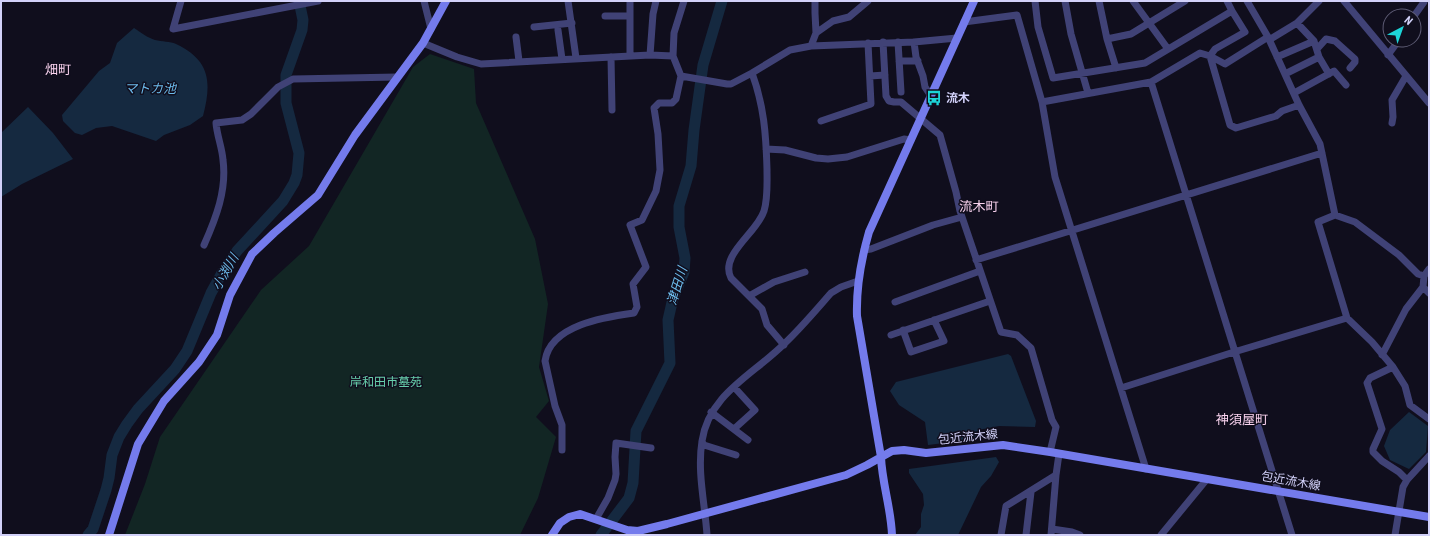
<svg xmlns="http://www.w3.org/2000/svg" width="1430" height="536" viewBox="0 0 1430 536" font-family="'Roboto Condensed','Noto Sans JP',sans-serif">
<rect width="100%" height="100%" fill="#100e1d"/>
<path fill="#122624" d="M430 54 474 69 476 103 535 239 548 304 539 367 549 401 536 417 556 437 538 498 520 535H125L145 484 160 437 261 290 309 246 413 67Z"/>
<path fill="#152940" d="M134 28C140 32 148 38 155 40 162 42 170 41 176 44 210 60 212 82 203 116L190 125 164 135 156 141 112 126 96 128 82 135 75 133 63 121 62 115 99 71 110 63 117 43Z
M28 107 53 133 73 159 22 184 1 197V133Z
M1008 354 1011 356 1036 421 1035 427 999 426 978 430 976 439 928 445 925 422 899 405 890 391 896 382Z
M1409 412 1428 426 1426 452 1409 469 1390 460 1384 446 1390 430Z
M996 457 999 462 991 476 981 487 958 535H915L921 527V514L924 505 923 494 909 473V469Z"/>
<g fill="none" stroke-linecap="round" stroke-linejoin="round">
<path stroke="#152940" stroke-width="11" d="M88 535 93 529 106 490 109 478 112 455 119 437 127 424 138 409 175 369 187 351 211 293 222 273 237 251 283 201 294 183 297 175 299 153 286 103V75L302 30 303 20 299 1
M601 535 629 498 633 483 636 431 670 363 668 320 673 298 684 272 685 258 679 227V206L691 166 694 130 703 65 722 1"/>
<path stroke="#404276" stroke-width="7" d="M181 1 173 29 318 1
M424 1 431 29
M568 1 576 58
M1035 1 1038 27 1053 78 1145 63 1232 11 1227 1
M1065 1 1071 34 1088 93
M1099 1 1107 39 1116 68
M1133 1 1168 49
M1247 1 1268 37 1299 105 1320 144 1335 215 1318 222 1347 318 1372 342 1393 367 1405 386 1410 405 1429 419
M1344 1 1429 103
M1232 11 1245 32 1215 49 1210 56 1230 125 1236 128 1276 116 1282 111 1299 105
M605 16H630
M1414 16 1424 2
M964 22 1017 15 1042 102 1055 177 1146 469
M1297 23 1314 41 1319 57 1329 74
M534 27 572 23
M558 30 562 59
M816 33 833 21 849 17 868 1
M516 37 519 61
M1107 39 1131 34 1185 1
M1269 40 1297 23 1319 1
M883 42 886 96 889 101 894 102H901L940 135 956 192 960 211 1001 332 1017 335 1031 348 1052 420 1056 427 1050 452
M898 42 901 92
M914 42 916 57 923 76 925 87 931 96
M423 43 457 57 481 64 650 55 673 56
M811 46 816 33 815 13V1
M1317 49 1326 39 1335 41 1355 59V62L1350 68
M650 55 653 14 656 1
M1388 55 1399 40
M630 56V1
M611 57 612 110
M1277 57 1314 41
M899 61H918
M752 73C764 106 766 134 767 169 767 183 768 198 764 211 757 233 719 255 731 278L762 309 767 325 784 345
M1285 74 1319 57
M681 76 727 84H731L752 73 790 50 811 46 914 42 957 38
M870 76 885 75
M1151 82 1292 535
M1294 93 1334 71 1346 85
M1042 102 1151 82 1200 53 1210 56 1225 64 1268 37
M821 121 871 104 868 43
M1392 123 1393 117 1392 100 1406 76
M766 149 785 150 816 158 828 159 847 157 904 139 911 140
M1335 215 1355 222 1399 255 1418 274 1424 276
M204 245C216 218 227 190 223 160 222 147 217 136 216 123L242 120 251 114 278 87 293 79 397 77
M864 250 871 249 933 225 962 217
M976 260 1322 153
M1423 287 1429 293
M749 296 774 282 805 272
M895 302 980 271
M903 330 911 352 944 341 934 320
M891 335 990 301
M1382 355 1406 309 1423 287 1424 276 1429 269
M1393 367 1370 378 1367 383 1382 429 1373 449V452L1382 461 1399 472 1407 480
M734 387 755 410 734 429
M1121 388 1234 352 1347 318
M711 412 748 440
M702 442 704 445 736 455
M562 450V425L555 406 545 361C550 325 605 317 634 313L637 307 633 284 646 267 630 225 642 220 656 191 660 170 658 134 654 108 659 103H672L676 99 681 76 673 56 674 33 684 1
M1056 475 1059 454
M596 519 608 498 615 480 616 474 615 457 616 443 651 448
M1052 529 1072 532 1080 535
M707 535C705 504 697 472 702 441 709 394 753 375 784 344 801 328 816 310 831 293L841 287 858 281
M1001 535 1006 506 1056 475 1051 535
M1026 535 1031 492
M1161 535 1207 479
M1395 535 1403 487 1407 480 1429 456"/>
<path stroke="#747bec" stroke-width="8" d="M109 535 138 444 164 401 199 362 217 335 230 295 252 254 274 233 318 195 355 135 423 43 446 1
M552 535 560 523 569 517 580 514 627 530 638 531 667 524 846 475 867 465 892 451 904 450 926 453 1003 445 1050 452 1429 517
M892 535C891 508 882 483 881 457L857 316C856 286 861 260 869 232L974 1"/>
</g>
<defs>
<g id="bus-bare" transform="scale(1.2)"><path d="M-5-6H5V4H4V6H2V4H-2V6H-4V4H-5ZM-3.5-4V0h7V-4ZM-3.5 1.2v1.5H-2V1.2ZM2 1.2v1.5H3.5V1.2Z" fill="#1dd4d8" stroke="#100e1d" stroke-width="2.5" paint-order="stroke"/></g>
</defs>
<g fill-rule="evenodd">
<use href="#bus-bare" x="934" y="98"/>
</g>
<g text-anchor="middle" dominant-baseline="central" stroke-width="3" stroke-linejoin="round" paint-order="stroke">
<g font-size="12" font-weight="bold" fill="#d2d1f9" stroke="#100e1d" text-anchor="start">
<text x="946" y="98">流木</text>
</g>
<g font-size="12" fill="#67ceac" stroke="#100e1d">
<text x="386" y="382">岸和田市墓苑</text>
</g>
<g font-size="12" fill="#d2d1f9" stroke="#100e1d">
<text transform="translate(968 437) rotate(-6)">包近流木線</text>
<text transform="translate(1291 481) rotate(10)">包近流木線</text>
</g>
<g font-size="13" fill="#f9d2ee" stroke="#100e1d">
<text x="58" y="69">畑町</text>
<text x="979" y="206">流木町</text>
<text x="1242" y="419">神須屋町</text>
</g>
<g font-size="13" font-style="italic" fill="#6cbaeb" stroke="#100e1d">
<text x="150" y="88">マトカ池</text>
<text transform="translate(225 272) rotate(-60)">小渕川</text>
<text transform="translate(677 286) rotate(-73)">津田川</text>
</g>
</g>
<rect width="1430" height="536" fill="none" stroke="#d2d1f9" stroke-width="4"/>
<g transform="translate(1402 28) rotate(41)"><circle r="19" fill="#100e1d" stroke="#5e5c75"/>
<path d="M0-3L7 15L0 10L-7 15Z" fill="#1dd4d8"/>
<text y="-6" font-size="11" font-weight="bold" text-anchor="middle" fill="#d2d1f9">N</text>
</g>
</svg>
